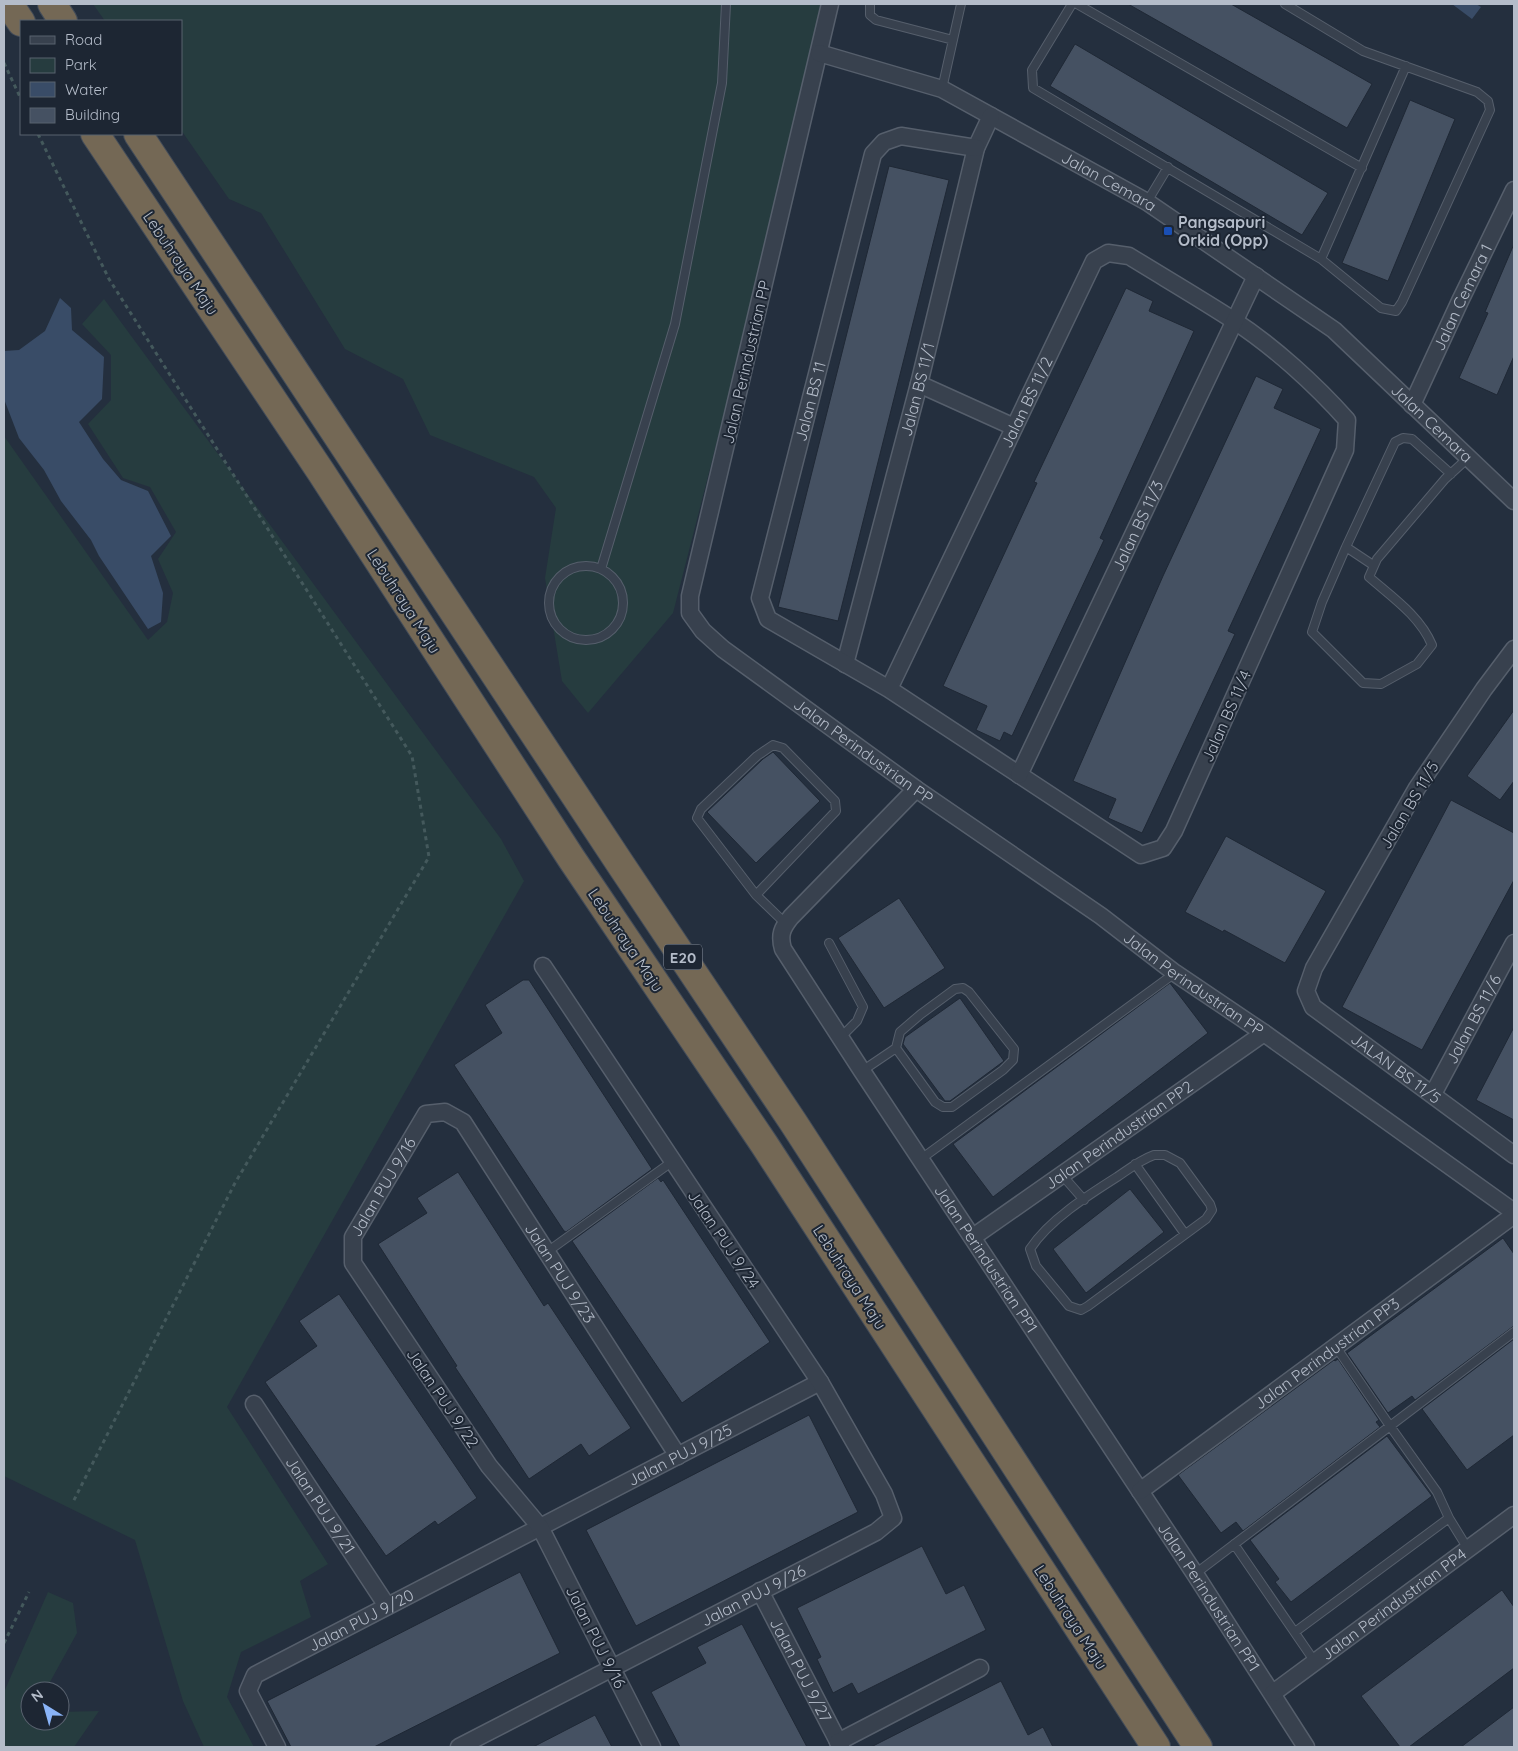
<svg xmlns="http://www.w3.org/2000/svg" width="1518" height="1751" viewBox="0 0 1518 1751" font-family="Quicksand,sans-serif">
<rect width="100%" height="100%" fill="#242f3e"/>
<path fill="#263c3f" d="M93 4H829L673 613 588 713 562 681 545 578 556 508 534 477 430 435 403 379 345 349 261 213 229 199 181 130V21H105Z
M104 299 501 839 524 881 227 1407 328 1564 300 1581 311 1617 241 1652 227 1697 254 1747H204L183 1701 135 1540 4 1476V436L148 640 167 622 173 593 158 559 176 532 150 487 123 478 88 424 111 400V355L82 324Z
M48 1592 73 1603 77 1633 45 1691H30V1721H60V1712L99 1711 74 1747H4V1692Z"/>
<path fill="#394c67" d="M1452 4H1476L1481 7 1472 19Z
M60 298 71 308 72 330 104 357 102 399 79 422 103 459 121 480 148 491 171 536 151 556 163 593 161 622 148 629 99 556 91 540 61 501 44 470 19 438 4 399V351L19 350 45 331Z"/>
<path fill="#455162" stroke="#1f2835" d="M1128 4H1231L1372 84 1347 128Z
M1075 44 1328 193 1302 235 1050 86Z
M1410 100 1455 119 1388 281 1342 263Z
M889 166 949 180 838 621 778 607Z
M1514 244V356L1497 395 1459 378 1488 313 1485 312Z
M1126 288 1153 301 1149 311 1194 331 1100 538 1104 540 1012 736 1004 732 1000 741 976 730 987 706 943 686 1037 483 1034 482Z
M1256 376 1283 389 1274 408 1321 429 1228 631 1235 634 1142 833 1108 818 1116 799 1073 781 1163 576Z
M1514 710V781L1500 800 1467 776Z
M773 752 820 801 756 863 707 812 763 759Z
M1451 800 1514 833V880L1422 1050 1342 1007Z
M1226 836 1326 891 1285 963 1224 930 1223 932 1185 912Z
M899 898 945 968 884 1008 838 938Z
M523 980H529L652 1169 566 1232 564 1231 454 1065 502 1033 485 1005Z
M1170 983 1208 1033 993 1197 953 1144Z
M960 998 1004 1061 950 1101H945L903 1044 905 1037Z
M1514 1027V1120L1476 1100Z
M458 1172 544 1306 548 1303 631 1428 589 1456 581 1444 529 1479 455 1367 457 1366 378 1244 427 1213 417 1198Z
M658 1178 661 1182 663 1180 770 1342 682 1403 572 1241Z
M1130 1189 1164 1232 1086 1293 1053 1249Z
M1503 1238 1514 1254V1326L1511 1328 1415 1400 1412 1396 1388 1413 1347 1353Z
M339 1294 477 1498 438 1525 435 1521 386 1556 265 1382 317 1346 299 1321Z
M1514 1339V1435L1467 1470 1422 1409Z
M1338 1359 1379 1420 1376 1422 1380 1427 1243 1531 1236 1522 1221 1533 1178 1475 1334 1360 1335 1361Z
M809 1415 858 1512 636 1626 586 1530Z
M1387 1436 1432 1496 1291 1602 1275 1582 1279 1579 1250 1540Z
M922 1546 946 1594 964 1585 986 1630 858 1694 852 1683 833 1693 817 1659 821 1657 797 1608Z
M520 1572 560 1653 374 1747H291L267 1701Z
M1502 1590 1514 1607V1668L1409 1747H1400L1361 1696Z
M742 1624 807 1747H680L651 1692 706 1663 697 1647Z
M1001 1681 1028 1735 1043 1727 1053 1747H871Z
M1514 1707V1747H1461Z
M595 1715 612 1747H533Z"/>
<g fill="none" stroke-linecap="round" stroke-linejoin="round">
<g stroke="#565f6c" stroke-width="10">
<path id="lane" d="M870 4V15L876 20 953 40
M1072 4 1032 70 1033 88 1321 259 1381 308 1396 311 1402 302 1490 110 1488 101 1477 92 1363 51 1285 4
M1077 4 1362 168
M942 89 961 4
M1147 202 1168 167
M1321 259 1406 66
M1451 474 1412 439 1403 438 1395 442 1346 547 1322 602 1312 632 1363 683 1381 684 1417 664 1432 645C1420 616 1392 597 1369 577L1377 559 1445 479 1468 458
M1346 547 1373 565
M549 603a37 37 0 1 1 74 0a37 37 0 1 1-74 0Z
M601 569 675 324 722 83 726 4
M756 895 836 811 835 801 783 748 773 745 757 756 701 809 697 818 756 895 786 924
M829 943 863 1007 857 1021 841 1037
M862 1071 896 1048 900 1032 921 1014 955 989 963 988 969 992 1014 1049 1013 1060 1003 1070 952 1107H943L935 1102 896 1048
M1154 1155H1165L1180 1163 1210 1204 1212 1210 1206 1219 1088 1306 1081 1310 1069 1306 1036 1266 1030 1249C1049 1220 1087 1196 1117 1177 1129 1169 1140 1160 1154 1155Z
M921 1159 1175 973
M1135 1164 1185 1234
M1062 1175 1084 1200
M547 1252 673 1161
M1336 1347 1390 1426 1437 1492 1449 1518 1468 1549
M1234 1544 1315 1662
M1195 1574 1514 1332
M1295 1632 1449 1518"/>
</g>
<g stroke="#565f6c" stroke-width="19">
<g id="street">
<path id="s1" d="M830 4 690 596V613L703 631 723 649 916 789 1101 916 1175 973 1264 1033 1514 1212"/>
<path id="s2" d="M819 53 942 89 1147 202 1334 330 1514 501"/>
<path d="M919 384 1014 427"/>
<path id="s3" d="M1412 405 1460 301 1514 190"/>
<path id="s4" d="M1514 649 1484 689 1417 788 1314 968 1306 991 1313 1007 1514 1155"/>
<path id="s5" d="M845 664 919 384 976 148 991 116"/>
<path id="s6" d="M889 689 1094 261 1108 253 1129 256C1163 277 1199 298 1233 320 1273 346 1315 384 1347 420L1345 450 1174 831 1163 848 1141 855 889 689 768 619 760 598 873 154 884 142 901 136 976 148"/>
<path id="s7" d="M1019 775 1256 276"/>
<path id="s8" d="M916 789 791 917C782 928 779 935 783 949L862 1071 1195 1574 1306 1747"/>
<path id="s9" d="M1433 1094 1514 943"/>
<path id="s10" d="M973 1237 1264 1033"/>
<path id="s11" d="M254 1404 387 1606"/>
<path id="s12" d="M1140 1491 1514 1215"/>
<path id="s13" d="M760 1591 841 1747"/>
<path id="s14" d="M1273 1693 1514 1515"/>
<path d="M838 1742 980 1668"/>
<path id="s15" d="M277 1747 248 1691 255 1675 820 1382"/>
<path id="s16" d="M459 1747 876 1532 893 1518 884 1494 820 1382 543 966"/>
<path id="s17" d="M652 1747 540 1527 489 1466 353 1263V1237L426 1114 445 1112 463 1122 678 1456"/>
</g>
</g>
<g stroke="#434c59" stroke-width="30">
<path id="highway" d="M9 4 21 22
M52 4 63 21
M95 134 321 472 571 858 764 1144 1156 1747
M138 134 621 865 793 1122 1198 1747"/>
</g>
<path stroke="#44595c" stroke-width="3" stroke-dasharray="4 4" stroke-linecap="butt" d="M4 63 21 99
M38 134 109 279 412 756 429 857 235 1183 73 1502
M4 1643 29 1592"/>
<use href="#lane" stroke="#38414e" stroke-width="8"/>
<use href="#street" stroke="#38414e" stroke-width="16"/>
<use href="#highway" stroke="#746855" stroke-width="28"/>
</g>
<rect fill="#1a4fb4" stroke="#1d2633" stroke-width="2" x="1163" y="226" width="10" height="10" rx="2.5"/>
<g text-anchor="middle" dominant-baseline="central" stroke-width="4" stroke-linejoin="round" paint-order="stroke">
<rect fill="#1d2633" stroke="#878f9c" stroke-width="1" x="664" y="944.5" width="38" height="25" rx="4"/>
<g font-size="15" font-weight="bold" fill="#b4bcc9">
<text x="683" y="957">E20</text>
</g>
<g font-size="16" fill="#b4bcc9" stroke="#1d2633">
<text stroke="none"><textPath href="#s2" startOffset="319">Jalan Cemara</textPath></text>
<text transform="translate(181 263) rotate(56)">Lebuhraya Maju</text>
<text stroke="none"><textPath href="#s3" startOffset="119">Jalan Cemara 1</textPath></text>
<text transform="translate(746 362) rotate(-77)">Jalan Perindustrian PP</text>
<text stroke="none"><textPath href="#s5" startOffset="284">Jalan BS 11/1</textPath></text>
<text stroke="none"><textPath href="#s6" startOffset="1944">Jalan BS 11</textPath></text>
<text stroke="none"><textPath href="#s6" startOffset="318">Jalan BS 11/2</textPath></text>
<text stroke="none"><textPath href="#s2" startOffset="724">Jalan Cemara</textPath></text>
<text stroke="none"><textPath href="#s7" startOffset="276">Jalan BS 11/3</textPath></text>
<text transform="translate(404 601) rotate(57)">Lebuhraya Maju</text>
<text transform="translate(1226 716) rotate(-66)">Jalan BS 11/4</text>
<text stroke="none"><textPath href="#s1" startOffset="848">Jalan Perindustrian PP</textPath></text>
<text transform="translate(1409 805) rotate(-59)">Jalan BS 11/5</text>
<text transform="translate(626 940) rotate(56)">Lebuhraya Maju</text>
<text stroke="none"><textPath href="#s1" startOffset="1252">Jalan Perindustrian PP</textPath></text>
<text stroke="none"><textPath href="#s9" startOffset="85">Jalan BS 11/6</textPath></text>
<text stroke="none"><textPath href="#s4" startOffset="522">JALAN BS 11/5</textPath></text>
<text stroke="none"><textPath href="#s10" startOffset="178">Jalan Perindustrian PP2</textPath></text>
<text stroke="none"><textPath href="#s17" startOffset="655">Jalan PUJ 9/16</textPath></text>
<text transform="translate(724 1239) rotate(56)">Jalan PUJ 9/24</text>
<text stroke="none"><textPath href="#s8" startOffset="584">Jalan Perindustrian PP1</textPath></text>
<text stroke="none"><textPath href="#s17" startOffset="959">Jalan PUJ 9/23</textPath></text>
<text transform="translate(850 1277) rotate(57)">Lebuhraya Maju</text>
<text stroke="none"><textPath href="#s12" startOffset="232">Jalan Perindustrian PP3</textPath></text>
<text transform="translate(443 1398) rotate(56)">Jalan PUJ 9/22</text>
<text stroke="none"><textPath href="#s15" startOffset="559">Jalan PUJ 9/25</textPath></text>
<text stroke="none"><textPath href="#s11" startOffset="121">Jalan PUJ 9/21</textPath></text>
<text stroke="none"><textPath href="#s16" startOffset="331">Jalan PUJ 9/26</textPath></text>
<text stroke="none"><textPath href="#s8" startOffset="989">Jalan Perindustrian PP1</textPath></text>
<text stroke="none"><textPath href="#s14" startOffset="150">Jalan Perindustrian PP4</textPath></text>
<text transform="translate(1071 1617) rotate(57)">Lebuhraya Maju</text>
<text stroke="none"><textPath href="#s15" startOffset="200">Jalan PUJ 9/20</textPath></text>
<text transform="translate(596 1637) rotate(63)">Jalan PUJ 9/16</text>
<text stroke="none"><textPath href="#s13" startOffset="89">Jalan PUJ 9/27</textPath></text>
</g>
<g font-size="16" font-weight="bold" fill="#b4bcc9" stroke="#1d2633" text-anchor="start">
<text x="1178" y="222">Pangsapuri<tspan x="1178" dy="18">Orkid (Opp)</tspan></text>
</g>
</g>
<rect width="1518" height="1751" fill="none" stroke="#b4bcc9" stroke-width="10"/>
<rect x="20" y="20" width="162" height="115" fill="#1d2633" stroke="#59626f"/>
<rect x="30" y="36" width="25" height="8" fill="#38414e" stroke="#59626f"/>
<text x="65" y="45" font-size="15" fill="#b4bcc9">Road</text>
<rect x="30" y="58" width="25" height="15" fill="#263c3f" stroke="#59626f"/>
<text x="65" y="70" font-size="15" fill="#b4bcc9">Park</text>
<rect x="30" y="82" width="25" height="15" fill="#394c67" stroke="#59626f"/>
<text x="65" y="95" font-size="15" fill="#b4bcc9">Water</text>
<rect x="30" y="108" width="25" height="15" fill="#455162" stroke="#59626f"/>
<text x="65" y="120" font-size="15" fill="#b4bcc9">Building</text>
<g transform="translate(45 1706) rotate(323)"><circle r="24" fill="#1d2633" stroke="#59626f"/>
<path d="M0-4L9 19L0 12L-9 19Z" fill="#8ab4f8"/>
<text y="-8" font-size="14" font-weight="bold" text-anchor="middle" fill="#b4bcc9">N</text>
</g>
</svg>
